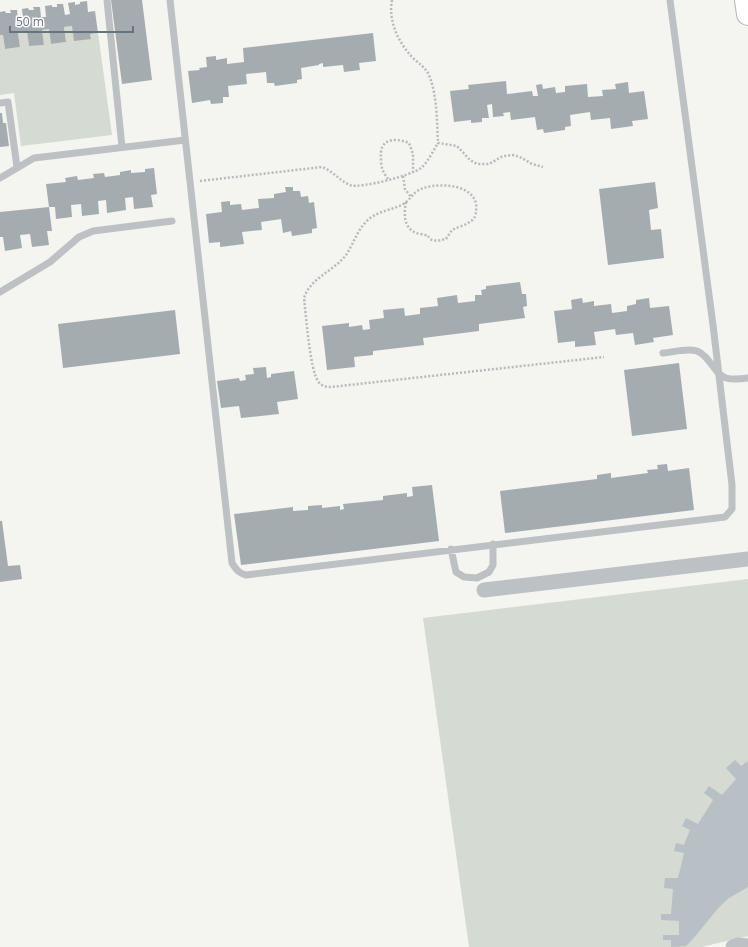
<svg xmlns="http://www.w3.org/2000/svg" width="748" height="947" viewBox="0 0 748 947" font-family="'Open Sans',sans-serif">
<rect width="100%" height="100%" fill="#f4f4f1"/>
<path fill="#d5dad2" d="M72 26 91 38 90 34 98 33 112 135 21 146 14 93 0 95V35H3L5 49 20 47 18 33 27 32 29 46 44 45 42 30 49 29 51 44 66 42 64 27Z
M748 579V936L701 947H469L423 618Z"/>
<path fill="#b7c0c4" d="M735 760 741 766 748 761V887C742 891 735 894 729 898 714 910 701 932 686 946L671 947V940H663V935H679V921L661 920V914H671L673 889 664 888 665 878H678L684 853 674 851 676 843 684 845 690 830 682 826 686 818 698 824 713 800 704 793 709 786 722 795 736 779 726 768Z"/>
<path fill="#a5acb0" d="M111 0H142L152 80 122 84Z
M87 1 88 12 95 11 98 33 90 34 91 39 74 41 72 26 64 27 66 42 51 44 49 29 42 30 44 45 29 46 27 32 18 33 20 47 5 49 3 35H0V12L5 11 6 13H11L10 10H17L18 20H23L22 9 28 8 29 10H34L33 7H40L41 17H46L45 6 52 5V7H57V4H63L65 15 70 14 68 3 75 2V5L80 4V2Z
M373 33 376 61 359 63 360 70 344 72 343 65 323 67V63L319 64V65L301 68 302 79 297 80V83L275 86 274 83H267L266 72 246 74 247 84 228 86 229 97H223V103L211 104 210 100 192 103 188 71 200 70 199 68 207 67 206 57 216 56V60L227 58V64L244 62 243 48Z
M506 81 507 94 532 91 533 96H538L536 85 542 84 543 89 555 87 556 93 565 92V86L587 84 588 97 603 96 602 90 616 89 615 84 628 82 629 93 644 91 648 119 632 121 633 126 611 129 610 118 591 120 590 112 570 115 571 126 565 127V130L544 133 543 129 537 130 535 117 511 120 510 112 503 113 504 116 493 117 492 104 487 105 489 118H482V122L471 123V120L454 122 450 91 469 89 468 85Z
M0 113H2L3 123H6L9 146 0 147Z
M154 168 157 194 151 195 153 207 134 209 133 197 125 198 126 210 107 213 106 200 98 201 99 214 82 216 81 204 71 205 72 217 56 219 55 207H49L52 231H47L49 245 32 247 30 234 20 235 22 248 5 251 3 237H0V212L49 207 46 184 66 182 65 178 77 176 78 180 94 178 93 174 104 173 105 177 120 175V172L131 170V173L145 172V169Z
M655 182 658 208 649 210 651 230 661 229 664 258 608 265 599 189Z
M285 187H293V191H300L301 197 308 196 309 203 314 202 317 228 312 229V233L292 236 291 231 283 233 281 219 261 222 262 230 242 232 244 244 220 247V242L209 243 206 214 222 212 221 202 230 201V205L241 204 242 210 259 208 258 199 274 198V194L286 192Z
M520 282 522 294H526L527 306 523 307 525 318 479 324V331L423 338 424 345 373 351V355L354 357 355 367 327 370 322 326 349 323V327L362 325 363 330 370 329 369 320 384 318 383 310 404 308 405 316 420 314V308L438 306 437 298 457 295 458 303 475 301V295H482L481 290 486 289V286Z
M582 298 583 303 594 301V306L611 304 612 313 627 311V306L636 304V300L649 298 650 308 669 306 673 335 653 338 654 342 635 345 633 333 616 335 615 329 594 332 596 345 575 347V341L558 343 554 311 572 309 571 300Z
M175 310 180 354 63 368 58 324Z
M679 363 687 429 632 436 624 370Z
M266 367 267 378 271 377V374L294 371 298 399 277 402 279 414 241 418 239 406 221 408 217 381 239 378 240 381 246 380 245 375 254 374 253 368Z
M667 464 668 471 689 468 694 510 505 533 500 491 597 479V475L611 473V478L648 473 647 470 658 469 657 465Z
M432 485 439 541 241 565 234 514 293 507V511L308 510V506L322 505V508L340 506V510L344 509 343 504 383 500V496L407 493V497L413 496 412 487Z
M0 521H2L8 566 20 565 22 579 0 582Z"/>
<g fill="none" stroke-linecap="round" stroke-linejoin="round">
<g stroke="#b1b5b8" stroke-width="24">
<path id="primary" d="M746 0 748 14"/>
</g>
<path stroke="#b7babc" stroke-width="2.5" stroke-dasharray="2 2" stroke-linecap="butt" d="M392 0C388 20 398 42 412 57 419 64 427 68 430 78 437 96 437 123 438 143L457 146 470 160 477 164H489L503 156 514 155 522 158 532 164 543 167
M403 176 405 189 411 197
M388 179C386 176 383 172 382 168 381 165 381 161 381 158 379 139 394 137 409 143L413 154V173
M200 181 322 167C333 171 340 181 350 185 361 189 412 175 421 168 428 162 433 151 438 143
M406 202C404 214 403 227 416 233 419 234 423 234 425 235 430 236 427 236 430 239 435 242 441 240 446 239L452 230C458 227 466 225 471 221 475 219 476 214 476 211 480 185 441 182 424 188 413 191 412 198 405 203 394 210 380 210 369 219 358 228 354 243 346 255 334 271 310 278 304 298 306 315 310 370 318 381 321 386 326 387 331 387L604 357"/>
<path stroke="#bdc1c4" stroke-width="7" d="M107 0 122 147
M170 0 232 563C236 569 238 573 246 575L725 517 732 509V485L713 325 670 0
M0 103 8 102 17 167
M0 178 34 158 185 140
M0 292 50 262 79 237 93 231 172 221
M663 353C674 352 687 348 697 351 710 356 714 374 726 378 733 380 741 379 748 378
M451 549 456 572 464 577 477 578 489 572 493 565V544"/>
<path stroke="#bdc1c4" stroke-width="15" d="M484 590 748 559
M733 947 738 945 748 946"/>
<use href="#primary" stroke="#fff" stroke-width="22"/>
</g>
<path d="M10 26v6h123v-6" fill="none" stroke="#66747e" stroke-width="2"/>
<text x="16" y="26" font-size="12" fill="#66747e" stroke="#ffffff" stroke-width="3" paint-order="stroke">50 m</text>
</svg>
